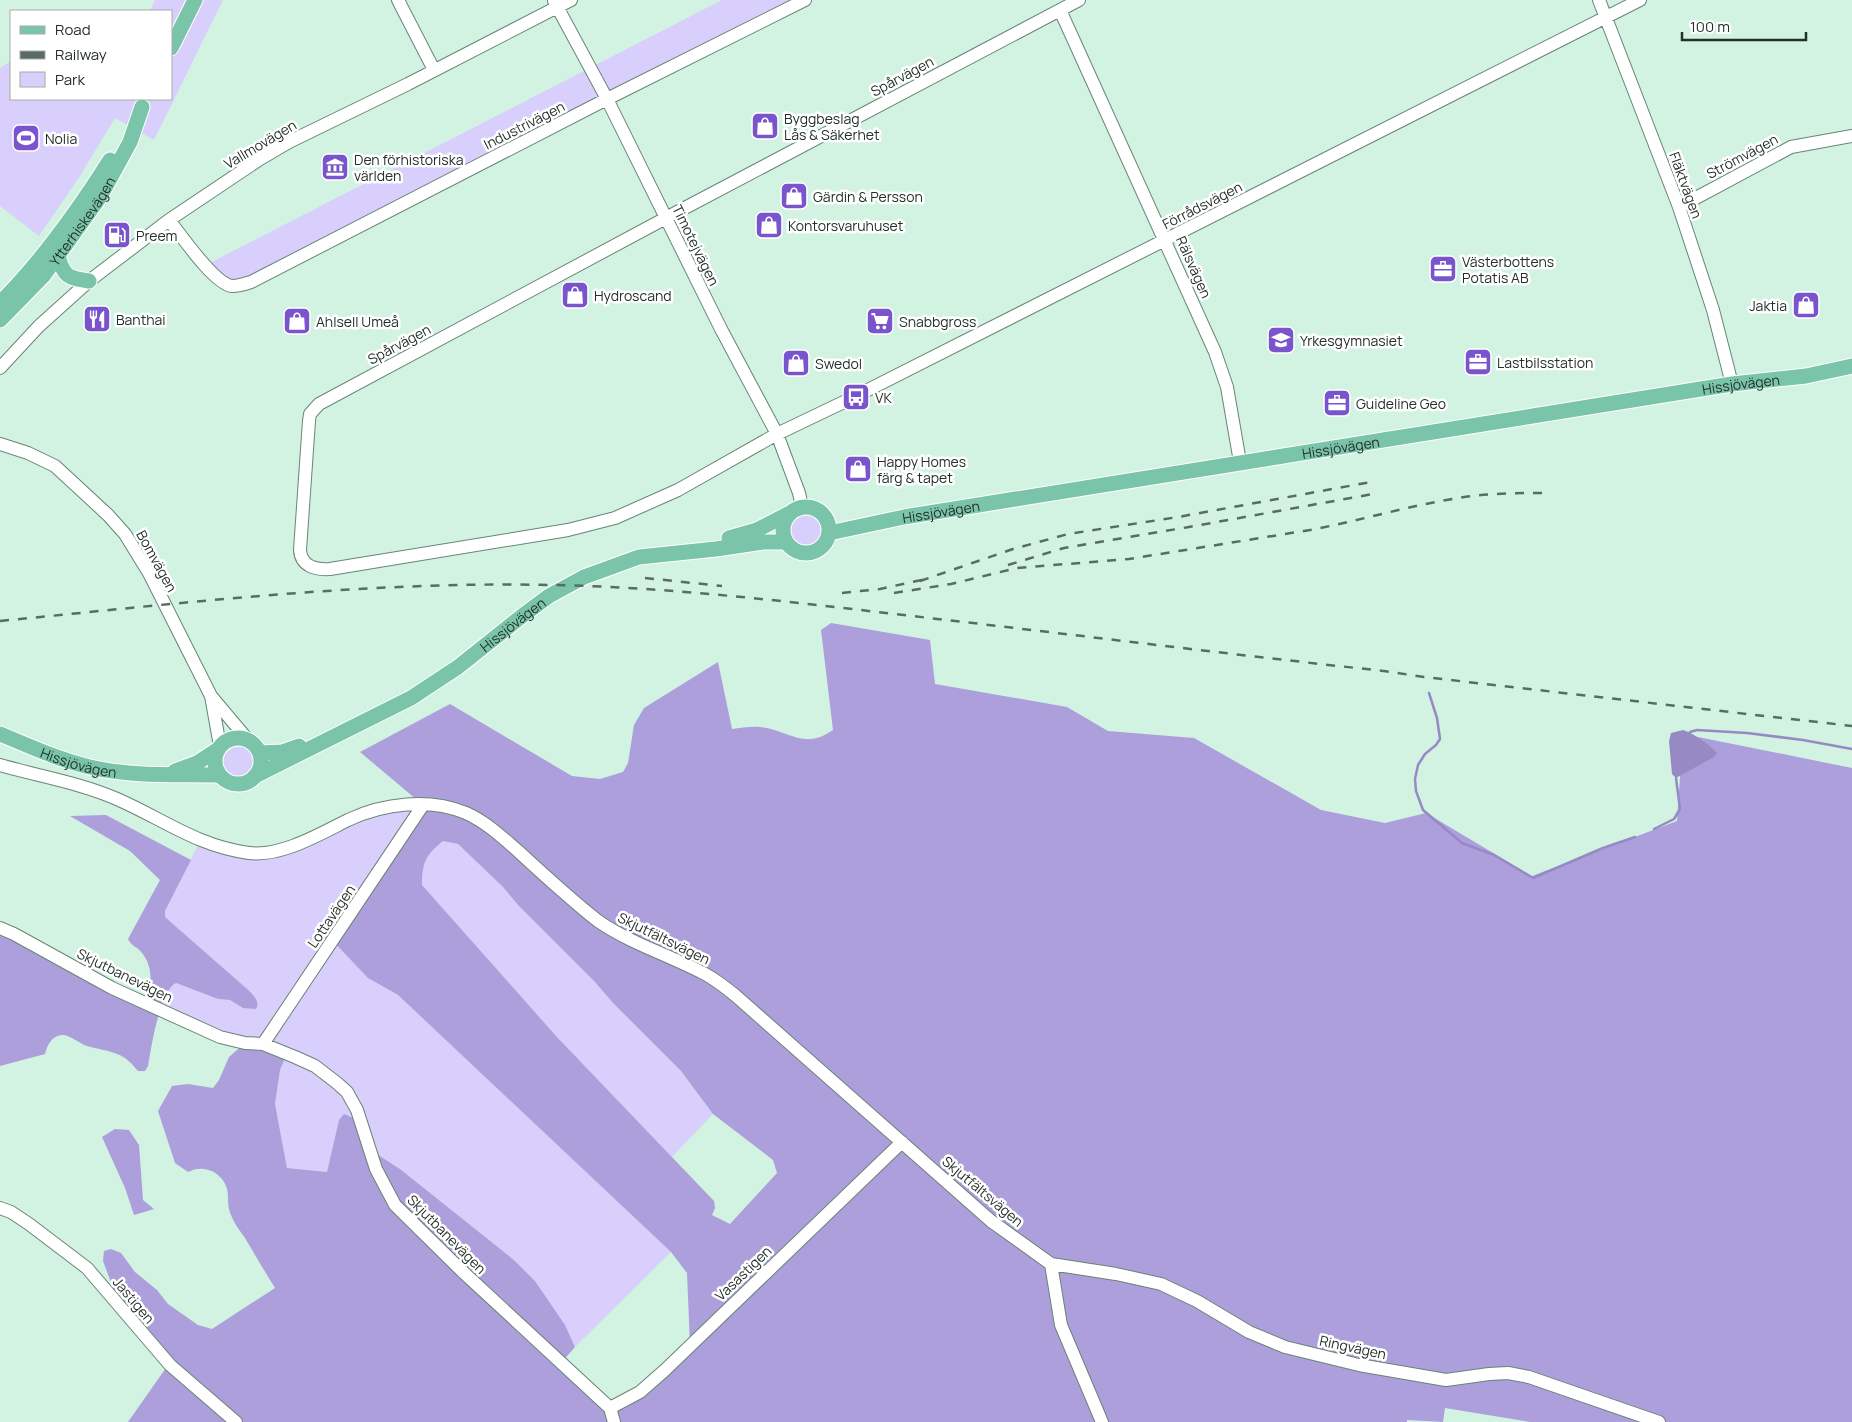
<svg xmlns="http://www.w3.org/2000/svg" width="1852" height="1422" viewBox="0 0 1852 1422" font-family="Manrope,sans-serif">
<rect width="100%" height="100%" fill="#d2f2e2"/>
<path fill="#d8cffd" d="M155 0H223L154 140 115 118 80 176 39 236 0 206V68L11 61V99H171V11H150Z
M722 0H805L240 285 206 265Z
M791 531a15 15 0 1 1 30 0a15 15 0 1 1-30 0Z
M223 763a16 16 0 1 1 32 0a16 16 0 1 1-32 0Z
M423 805 368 978 398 995 671 1252 575 1347 565 1325 535 1281 514 1260 400 1169 369 1149 339 1120 327 1172 287 1168 275 1104 280 1070 285 1058 245 1043 161 1007 167 989 176 983 218 999 230 1000 243 1008 246 988 165 917V911L200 841 273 851 361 814Z
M443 841 458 844 503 887 518 905 594 981 613 1003 681 1071 713 1114 672 1157 557 1037 422 885C422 862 426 855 443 841Z"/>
<path fill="#ac9fdb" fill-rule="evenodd" d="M831 623 930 640 935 684 1067 707 1108 731 1194 738 1321 810 1385 823 1426 813 1532 876 1677 821 1683 734 1852 768V1422H1530L1445 1408 1443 1422 1407 1420V1422H128L168 1365 121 1309 103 1261 104 1251 111 1249 121 1253 135 1272 157 1290 168 1304 198 1325 212 1329 275 1288C265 1272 255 1255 245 1238 240 1231 234 1223 231 1215 225 1201 232 1192 222 1179 213 1168 199 1166 188 1172L175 1163 158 1111 172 1086 188 1084 213 1088 219 1080 229 1057 245 1043 285 1058 280 1070 275 1104 287 1168 327 1172 339 1120 344 1114 362 1122 369 1149 400 1169 514 1260 535 1281 565 1325 575 1347 561 1363 609 1408 690 1346 687 1273 671 1252 398 995 368 978 332 940 423 805 360 752 450 704 572 776 600 779 623 772 628 763 634 725 644 708 718 662 732 729C741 728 751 726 760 727 790 730 803 751 833 730L821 630ZM443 841 458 844 503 887 518 905 594 981 613 1003 681 1071 713 1114 773 1160 777 1173 730 1224 712 1215 715 1208 714 1201 557 1037 422 885C422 862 426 855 443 841Z
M106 815 191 860 165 911V917L246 988C252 994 261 1001 256 1009L243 1008 230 1000 218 999 176 983C160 990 151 1048 148 1066L145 1071H138C132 1064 126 1057 117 1054 108 1050 97 1049 87 1046 79 1043 70 1035 62 1035 51 1036 47 1046 45 1054L0 1066V928L145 1003C153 988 153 966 142 953 138 947 131 946 128 939L160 880 130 851 70 816Z
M115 1129 129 1130 139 1145 143 1200 154 1209 134 1215 125 1188 102 1137Z"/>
<path fill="#978ac4" d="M1683 730C1693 733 1710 745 1717 753L1714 757 1676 778 1672 774 1669 741 1671 733Z"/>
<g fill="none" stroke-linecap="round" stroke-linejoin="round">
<path stroke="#978ac4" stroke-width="2.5" d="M1429 693 1437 718 1440 739 1436 745 1425 754 1418 765 1415 779 1416 791 1423 810 1462 843 1494 855 1533 878 1603 848 1635 837
M1690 732 1697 730 1747 733 1803 740 1852 749
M1654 829 1674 819 1680 809 1676 778"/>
<g stroke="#688576" stroke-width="14">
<path id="minor" d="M398 0 434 70
M1079 0 679 211 319 404 310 414 309 421 300 550C301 566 315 570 330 569L568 530 615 518 678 490 777 434 848 400 1640 0
M1599 0 1679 207 1713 310 1732 384
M554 1 607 99 721 329 777 434 799 493 802 507
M1060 10 1215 352 1227 387 1240 462
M1679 207 1791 147 1852 136
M169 220C181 235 214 284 232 286 239 286 245 284 251 282L607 99 805 0
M0 368 39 326 89 281 169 220 260 159 289 142 408 84 571 0
M0 444 28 453 55 466 108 515 125 534 149 573 211 696 248 740
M211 696 220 746
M0 765C38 776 81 783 117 799 163 819 197 846 249 853 281 857 320 834 348 820 384 803 429 798 466 813 486 822 502 837 518 851 544 875 570 899 598 921 630 943 666 954 701 972 714 978 725 987 736 996L991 1221 1051 1264 1061 1325 1102 1422
M0 928 14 934 112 988 220 1037 245 1043 263 1044 295 1057 315 1066 337 1083 347 1092 357 1110 376 1169 395 1205 462 1271 610 1408
M263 1044 423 805
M0 1208 11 1212 29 1224 87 1268 170 1365 236 1422
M1051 1264 1116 1274 1161 1284 1197 1301 1249 1332 1285 1347 1359 1365 1446 1380 1489 1374 1508 1373 1529 1377 1659 1422
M610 1408 640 1392 665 1370 902 1142
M610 1408 614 1422"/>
</g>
<g stroke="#fff" stroke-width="17">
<g id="major">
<path d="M171 48 195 0"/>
<path d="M58 256C64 277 68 278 89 281"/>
<path d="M0 303C41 262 79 209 110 160"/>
<path id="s1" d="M0 320 44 275 100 197 130 142 142 107"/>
<circle cx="806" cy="530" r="23"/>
<path id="s2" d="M829 533 904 517 1732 384 1806 376 1852 366"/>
<path d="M729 538 757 530 788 514"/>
<path id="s3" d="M0 734C29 746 59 760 90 767 132 777 176 774 219 775"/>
<circle cx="238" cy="761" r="23"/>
<path d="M260 753 282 752 299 746"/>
<path d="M175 771 197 763 217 750"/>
<path id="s4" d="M255 776 411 698 458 667 522 616 549 596 584 577 639 557 716 549 763 542H785"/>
</g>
</g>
<use href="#minor" stroke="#fff" stroke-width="12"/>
<use href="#major" stroke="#7ac5aa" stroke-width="15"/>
<path stroke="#596c62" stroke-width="2.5" stroke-dasharray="9 9" stroke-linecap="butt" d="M1008 565 1064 548 1189 527 1373 494
M645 578 722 586
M920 581 1013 549 1068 534 1178 517 1371 482
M842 593 880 589 926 579
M894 593 951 584 1017 568 1129 559 1310 530C1364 520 1417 503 1472 496 1497 493 1523 493 1549 493
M0 621C183 603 366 581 550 585 671 587 791 602 912 616 1069 634 1226 654 1384 671L1424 677 1852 726"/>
</g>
<defs>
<g id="shop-square" transform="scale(1.4375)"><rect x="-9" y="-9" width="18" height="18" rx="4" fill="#7954cd" stroke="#fff"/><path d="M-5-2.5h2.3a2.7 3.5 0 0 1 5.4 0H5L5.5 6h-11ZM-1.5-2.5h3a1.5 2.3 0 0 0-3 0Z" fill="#fff"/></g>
<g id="stadium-square" transform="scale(1.4375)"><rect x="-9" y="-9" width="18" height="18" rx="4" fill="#7954cd" stroke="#fff"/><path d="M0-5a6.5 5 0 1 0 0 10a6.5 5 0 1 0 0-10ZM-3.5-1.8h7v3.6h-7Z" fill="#fff"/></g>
<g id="museum-square" transform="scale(1.4375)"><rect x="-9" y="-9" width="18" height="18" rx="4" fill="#7954cd" stroke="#fff"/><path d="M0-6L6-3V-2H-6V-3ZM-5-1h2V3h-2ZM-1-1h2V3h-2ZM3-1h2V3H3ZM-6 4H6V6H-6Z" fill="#fff"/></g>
<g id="fuel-square" transform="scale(1.4375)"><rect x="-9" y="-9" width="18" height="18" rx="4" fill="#7954cd" stroke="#fff"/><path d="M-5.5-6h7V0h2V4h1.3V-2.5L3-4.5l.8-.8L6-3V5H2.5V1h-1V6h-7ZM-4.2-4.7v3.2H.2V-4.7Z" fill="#fff"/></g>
<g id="office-square" transform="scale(1.4375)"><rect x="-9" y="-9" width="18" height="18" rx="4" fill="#7954cd" stroke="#fff"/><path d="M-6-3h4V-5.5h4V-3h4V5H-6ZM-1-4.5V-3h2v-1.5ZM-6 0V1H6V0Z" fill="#fff"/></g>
<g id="restaurant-square" transform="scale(1.4375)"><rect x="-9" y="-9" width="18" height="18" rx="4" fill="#7954cd" stroke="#fff"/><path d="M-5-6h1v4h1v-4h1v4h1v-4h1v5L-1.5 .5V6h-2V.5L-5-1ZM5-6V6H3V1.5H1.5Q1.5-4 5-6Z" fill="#fff"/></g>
<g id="supermarket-square" transform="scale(1.4375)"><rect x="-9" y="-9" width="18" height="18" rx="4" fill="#7954cd" stroke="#fff"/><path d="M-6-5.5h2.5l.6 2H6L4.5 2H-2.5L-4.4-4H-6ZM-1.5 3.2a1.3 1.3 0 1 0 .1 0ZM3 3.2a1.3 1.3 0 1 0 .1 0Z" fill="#fff"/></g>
<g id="school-square" transform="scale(1.4375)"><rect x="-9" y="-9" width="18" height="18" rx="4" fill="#7954cd" stroke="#fff"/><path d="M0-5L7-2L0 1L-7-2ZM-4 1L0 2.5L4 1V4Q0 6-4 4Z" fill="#fff"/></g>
<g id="bus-square" transform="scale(1.4375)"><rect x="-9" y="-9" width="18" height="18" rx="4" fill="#7954cd" stroke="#fff"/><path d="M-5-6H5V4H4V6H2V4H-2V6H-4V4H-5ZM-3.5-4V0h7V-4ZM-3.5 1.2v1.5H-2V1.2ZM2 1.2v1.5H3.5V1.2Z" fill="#fff"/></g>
</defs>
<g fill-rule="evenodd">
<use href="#shop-square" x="765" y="126"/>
<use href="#stadium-square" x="26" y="138"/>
<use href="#museum-square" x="335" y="167"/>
<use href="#shop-square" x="794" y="196"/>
<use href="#shop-square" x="769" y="225"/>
<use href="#fuel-square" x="117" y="235"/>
<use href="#office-square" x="1443" y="269"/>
<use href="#shop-square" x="575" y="295"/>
<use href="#shop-square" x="1806" y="305"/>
<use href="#restaurant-square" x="97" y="319"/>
<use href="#shop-square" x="297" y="321"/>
<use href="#supermarket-square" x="880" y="321"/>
<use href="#school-square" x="1281" y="340"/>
<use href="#office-square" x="1478" y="362"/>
<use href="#shop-square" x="796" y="363"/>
<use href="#bus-square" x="856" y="397"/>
<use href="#office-square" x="1337" y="403"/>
<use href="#shop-square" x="858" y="469"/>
</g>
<g text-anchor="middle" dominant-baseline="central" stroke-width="5" stroke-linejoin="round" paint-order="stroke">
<g font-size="14" fill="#24302a" stroke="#fff">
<text transform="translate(902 76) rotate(-28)">Spårvägen</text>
<text transform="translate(524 125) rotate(-27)">Industrivägen</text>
<text transform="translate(260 144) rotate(-31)">Vallmovägen</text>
<text transform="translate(1742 156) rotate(-28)">Strömvägen</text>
<text transform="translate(1686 185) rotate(70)">Fläktvägen</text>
<text transform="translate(1202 205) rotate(-27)">Förrådsvägen</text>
<text stroke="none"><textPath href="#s1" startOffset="129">Ytterhiskevägen</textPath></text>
<text transform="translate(696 245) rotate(64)">Timotejvägen</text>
<text transform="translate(1194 267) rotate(66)">Rälsvägen</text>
<text transform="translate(399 344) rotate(-28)">Spårvägen</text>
<text stroke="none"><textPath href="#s2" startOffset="924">Hissjövägen</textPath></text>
<text stroke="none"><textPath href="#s2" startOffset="519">Hissjövägen</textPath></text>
<text stroke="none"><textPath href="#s2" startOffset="114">Hissjövägen</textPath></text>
<text transform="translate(157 561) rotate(61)">Bomvägen</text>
<text stroke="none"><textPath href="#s4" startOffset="300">Hissjövägen</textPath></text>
<text stroke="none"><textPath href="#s3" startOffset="84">Hissjövägen</textPath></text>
<text transform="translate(331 916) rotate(-56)">Lottavägen</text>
<text transform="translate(664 938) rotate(26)">Skjutfältsvägen</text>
<text transform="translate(125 975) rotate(26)">Skjutbanevägen</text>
<text transform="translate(983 1191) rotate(40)">Skjutfältsvägen</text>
<text transform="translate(447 1234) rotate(45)">Skjutbanevägen</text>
<text transform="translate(743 1273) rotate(-44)">Vasastigen</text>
<text transform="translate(134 1300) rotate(50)">Jastigen</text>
<text transform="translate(1353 1347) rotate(12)">Ringvägen</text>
</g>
<g font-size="14" fill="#24302a" stroke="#fff" text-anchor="start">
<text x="784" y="118">Byggbeslag<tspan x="784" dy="16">Lås &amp; Säkerhet</tspan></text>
<text x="45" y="138">Nolia</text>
<text x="354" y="159">Den förhistoriska<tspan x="354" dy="16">världen</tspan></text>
<text x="813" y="196">Gärdin &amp; Persson</text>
<text x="788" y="225">Kontorsvaruhuset</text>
<text x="136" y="235">Preem</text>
<text x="1462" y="261">Västerbottens<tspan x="1462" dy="16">Potatis AB</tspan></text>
<text x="594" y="295">Hydroscand</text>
<text x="1787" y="305" text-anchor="end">Jaktia</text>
<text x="116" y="319">Banthai</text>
<text x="316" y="321">Ahlsell Umeå</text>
<text x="899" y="321">Snabbgross</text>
<text x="1300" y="340">Yrkesgymnasiet</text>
<text x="1497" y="362">Lastbilsstation</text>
<text x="815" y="363">Swedol</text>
<text x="875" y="397">VK</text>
<text x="1356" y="403">Guideline Geo</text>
<text x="877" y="461">Happy Homes<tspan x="877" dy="16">färg &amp; tapet</tspan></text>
</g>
</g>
<rect x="10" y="10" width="162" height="90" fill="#ffffff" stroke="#a7acaa"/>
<rect x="20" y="26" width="25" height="8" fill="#7ac5aa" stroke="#a7acaa"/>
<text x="55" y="35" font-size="15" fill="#24302a">Road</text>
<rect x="20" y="51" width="25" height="8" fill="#596c62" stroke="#a7acaa"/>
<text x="55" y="60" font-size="15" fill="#24302a">Railway</text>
<rect x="20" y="72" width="25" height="15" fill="#d8cffd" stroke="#a7acaa"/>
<text x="55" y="85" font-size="15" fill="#24302a">Park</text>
<path d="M1682 32v8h124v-8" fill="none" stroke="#24302a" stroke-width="2.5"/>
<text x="1690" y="32" font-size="15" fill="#24302a" stroke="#ffffff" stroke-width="4" paint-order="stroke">100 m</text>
</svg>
